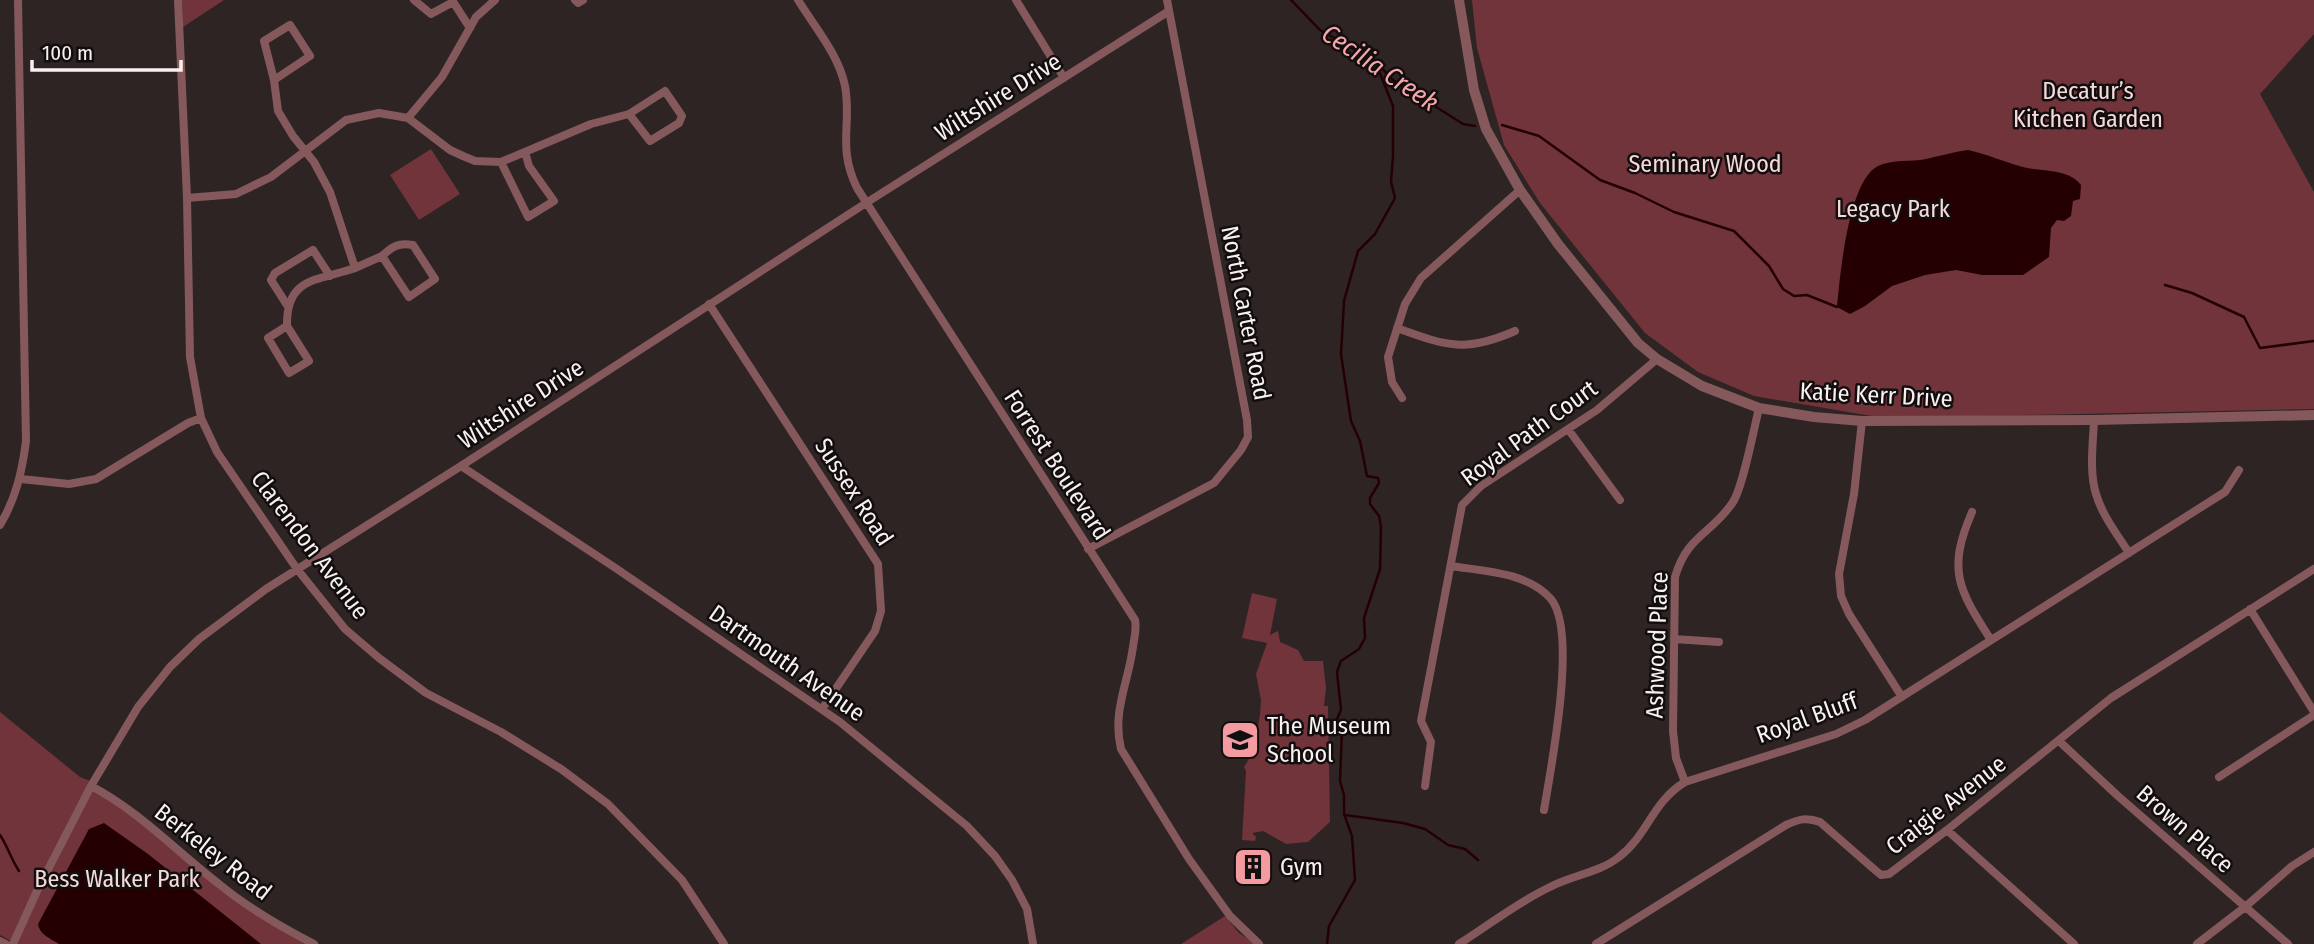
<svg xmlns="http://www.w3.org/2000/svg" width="2314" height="944" viewBox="0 0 2314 944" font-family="'Fira Sans Condensed',sans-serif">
<rect width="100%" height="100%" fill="#2e2424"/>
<path fill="#70343a" d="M182 0H224L183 27Z
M1472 0H2314V34L2260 94 2314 192V409L1883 418 1754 396 1698 372 1645 333 1540 203 1504 145 1477 48Z
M431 149 460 194 419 220 390 175Z
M1252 593 1277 599 1270 635 1278 631 1280 642 1298 650 1304 661H1323L1326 688 1324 706H1328L1330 822 1308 842 1286 844 1263 831 1252 833 1256 837 1255 841 1242 840 1246 771 1244 767 1253 752 1260 715 1261 700 1256 674 1267 643 1242 638Z
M0 712 80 777 93 782 243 903 319 944H16L0 935Z
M1225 916 1239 933 1256 944H1181Z"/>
<path fill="#240003" d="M1968 150C1987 154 2004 162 2023 167 2042 172 2068 168 2081 185L2080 199 2073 201 2071 216 2064 221 2057 220 2051 228 2049 257 2023 275H1982L1956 270 1925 275 1892 286 1865 306 1850 314 1837 307C1840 276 1848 181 1878 166 1893 159 1911 162 1926 159 1940 156 1953 152 1968 150Z
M104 823 148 854 261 944H59C51 939 39 934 38 924L89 829Z"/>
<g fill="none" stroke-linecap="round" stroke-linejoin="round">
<path stroke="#240003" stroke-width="2.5" d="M1291 0 1320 30 1375 61 1394 81 1425 96 1433 105 1463 124 1475 126
M1502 125 1539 136 1600 180 1635 193 1674 212 1734 231 1769 266 1783 289 1794 296 1807 295 1837 307
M2165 285 2192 293 2244 317 2260 348 2314 341
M1345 815 1403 823 1425 829 1448 845 1465 849 1478 860
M0 835C8 847 11 859 19 871
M1327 944 1329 926 1355 880 1352 836 1344 814V795L1340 781 1342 729 1337 719 1341 710 1337 672 1341 661 1359 649 1365 638 1364 618 1380 569 1381 527 1379 516 1370 504V498L1379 483 1378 478 1367 476 1360 441 1351 421 1341 354 1344 301 1358 251 1375 234 1395 198 1391 182 1393 156V106L1375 61"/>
<path stroke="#85595c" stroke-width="8" d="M178 0 187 198 190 357 201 418 217 452 297 569 345 629 379 658 426 693 501 732 561 769 608 804 682 880 724 944
M414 0 431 14 453 2
M452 0 470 28
M575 0 578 3 583 0
M798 0C814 26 839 55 845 86 852 124 837 147 857 188L1135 620C1137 630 1134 638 1133 647 1128 684 1112 711 1121 749L1189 859 1230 916 1259 944
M1016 0 1064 78
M274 80 310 56 290 25 264 41 274 80 278 111 293 136 314 162 330 192 355 268C317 281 286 277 287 326L268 338 289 373 309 361 287 326
M408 118 442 77 476 17 495 0
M501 162 528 217 554 201 529 166 525 152
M187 198 236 194 271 177 346 120 379 113 408 118 450 150 463 156 475 161 501 162 591 124 629 114 665 91 682 116 679 123 650 141 629 114
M355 268 382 256 409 297 435 279 413 245C398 242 392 247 382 256
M709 304 878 564 881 611 875 631 822 709
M287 305 271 280 275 273 313 250 330 276
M1397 328C1447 346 1465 353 1515 331
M1402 398 1392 382 1388 357 1405 304 1421 278 1520 190
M2094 420C2093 444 2089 471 2096 494 2102 515 2117 534 2129 553
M1862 421 1854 494 1839 574 1841 596 1849 614 1902 697
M1568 429 1620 500
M461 466 617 569 840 722 967 826 995 856 1012 880 1027 909 1033 944
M21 479 69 484 96 479 188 423 201 418
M1972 512C1947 570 1958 589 1991 640
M0 525C16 498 22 472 26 441L18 0
M1088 549 1214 483 1241 450 1248 437 1247 420 1167 0
M1451 566C1482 571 1528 572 1551 599 1578 632 1551 767 1544 810
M2250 609 2314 712
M1674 639 1719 642
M2059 741 2118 796 2288 944
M2219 777 2314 715
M1685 782 1676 758 1673 731 1675 577C1687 535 1712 534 1733 502 1743 487 1754 428 1759 408
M91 786C139 811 176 851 219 884 248 908 281 927 314 944
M1425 786 1431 742 1421 721 1462 505 1481 486 1597 410 1657 359
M1947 830 2074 944
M0 941 6 944
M13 944 37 891 91 786 138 707 170 667 199 639 266 589 461 466 866 203 1169 11
M1459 944C1489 925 1518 902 1550 887 1572 875 1599 873 1619 857 1648 835 1652 802 1685 782L1836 734 1865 720 2225 492 2239 470
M1596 944 1786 825C1799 819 1807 817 1820 822L1875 870 1881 875 1889 874 1947 830 2111 698 2314 569
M2197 944 2245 907 2292 866 2314 852"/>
<path stroke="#85595c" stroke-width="10" d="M1459 0 1474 90 1486 129 1520 190 1558 244 1638 343 1657 359 1702 386 1759 408 1814 417 1862 421 2094 420 2314 415"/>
</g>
<defs>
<g id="school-square" transform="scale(2.0125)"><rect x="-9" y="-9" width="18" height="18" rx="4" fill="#f49aa1" stroke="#130e0e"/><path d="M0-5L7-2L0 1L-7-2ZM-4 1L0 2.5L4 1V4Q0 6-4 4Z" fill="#111"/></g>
<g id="building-square" transform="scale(2.0125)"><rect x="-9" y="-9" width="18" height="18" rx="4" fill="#f49aa1" stroke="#130e0e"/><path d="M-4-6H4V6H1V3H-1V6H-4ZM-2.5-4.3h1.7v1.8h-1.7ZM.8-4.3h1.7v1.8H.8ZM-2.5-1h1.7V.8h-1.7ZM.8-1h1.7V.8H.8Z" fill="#111"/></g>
</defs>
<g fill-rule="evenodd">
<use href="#school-square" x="1240" y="740"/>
<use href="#building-square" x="1253" y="867"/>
</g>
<g text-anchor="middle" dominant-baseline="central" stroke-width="5" stroke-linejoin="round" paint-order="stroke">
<g font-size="24" fill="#f6dadb" stroke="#130e0e">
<text x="2088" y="91">Decatur’s<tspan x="2088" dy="28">Kitchen Garden</tspan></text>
<text x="1705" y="164">Seminary Wood</text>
<text x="1893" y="209">Legacy Park</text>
<text x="117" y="879">Bess Walker Park</text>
</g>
<g font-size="24" fill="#f8f1f1" stroke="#130e0e">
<text transform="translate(998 97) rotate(-32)">Wiltshire Drive</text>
<text transform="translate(1246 313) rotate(79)">North Carter Road</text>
<text transform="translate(1876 395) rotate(3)">Katie Kerr Drive</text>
<text transform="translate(521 404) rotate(-33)">Wiltshire Drive</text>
<text transform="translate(1529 433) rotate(-36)">Royal Path Court</text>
<text transform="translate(1057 465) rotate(57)">Forrest Boulevard</text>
<text transform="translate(854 492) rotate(57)">Sussex Road</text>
<text transform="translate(310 545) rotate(53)">Clarendon Avenue</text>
<text transform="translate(1657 645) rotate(-88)">Ashwood Place</text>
<text transform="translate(787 663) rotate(35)">Dartmouth Avenue</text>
<text transform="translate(1807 718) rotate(-20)">Royal Bluff</text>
<text transform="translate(1946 805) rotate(-38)">Craigie Avenue</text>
<text transform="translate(2185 829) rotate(41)">Brown Place</text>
<text transform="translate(213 852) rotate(38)">Berkeley Road</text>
</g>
<g font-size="24" fill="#f8f1f1" stroke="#130e0e" text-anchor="start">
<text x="1267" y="726">The Museum<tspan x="1267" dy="28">School</tspan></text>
<text x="1280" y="867">Gym</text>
</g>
<g font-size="26" font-style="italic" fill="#f7a7ac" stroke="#130e0e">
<text transform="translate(1380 68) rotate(34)">Cecilia Creek</text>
</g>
</g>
<path d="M32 60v10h149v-10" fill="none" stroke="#f8f1f1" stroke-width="3.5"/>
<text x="42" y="60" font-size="21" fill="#f8f1f1" stroke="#130e0e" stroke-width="5" paint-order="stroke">100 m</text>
</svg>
